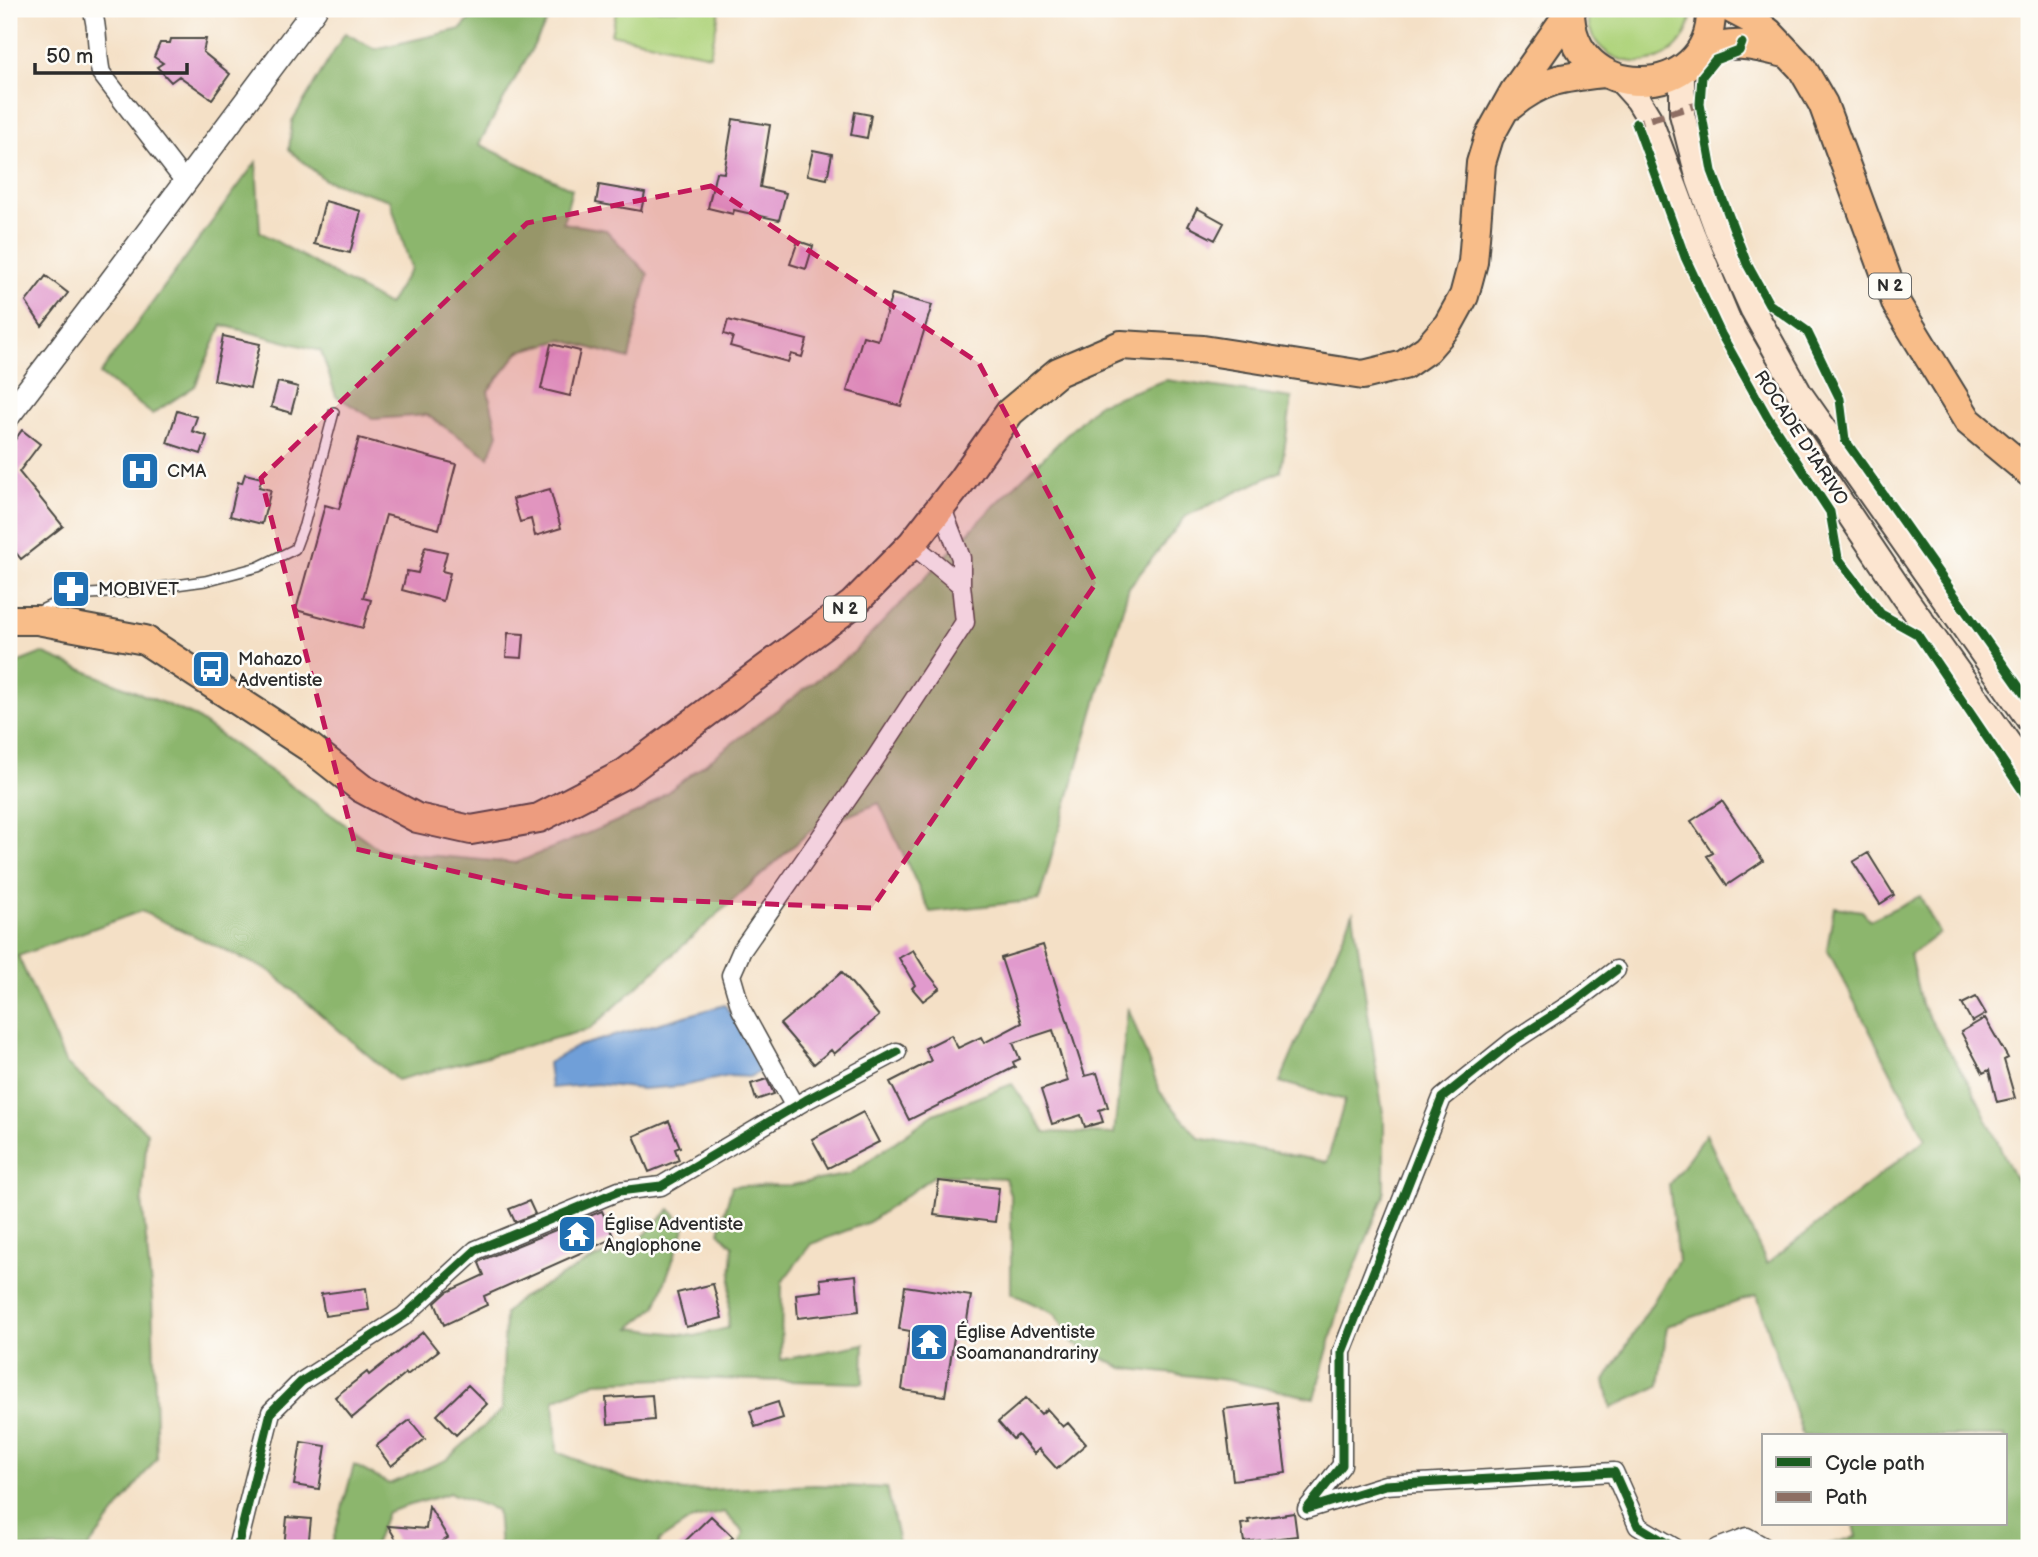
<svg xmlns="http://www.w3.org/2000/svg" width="2038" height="1557" viewBox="0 0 2038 1557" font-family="'Balsamiq Sans',sans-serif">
<rect width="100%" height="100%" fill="#fdfcf7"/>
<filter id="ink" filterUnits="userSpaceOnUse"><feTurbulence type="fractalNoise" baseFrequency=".0143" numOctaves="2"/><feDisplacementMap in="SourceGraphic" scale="14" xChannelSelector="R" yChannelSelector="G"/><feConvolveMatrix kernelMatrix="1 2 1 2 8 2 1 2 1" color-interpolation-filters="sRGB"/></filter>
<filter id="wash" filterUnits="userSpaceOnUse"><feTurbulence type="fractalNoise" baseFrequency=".00686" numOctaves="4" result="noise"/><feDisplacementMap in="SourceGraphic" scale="28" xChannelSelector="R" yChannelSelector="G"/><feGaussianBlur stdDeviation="1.57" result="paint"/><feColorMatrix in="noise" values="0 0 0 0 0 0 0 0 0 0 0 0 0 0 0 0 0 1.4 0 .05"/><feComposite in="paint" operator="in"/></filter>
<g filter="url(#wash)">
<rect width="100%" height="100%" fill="#f4e0c6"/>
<path fill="#b0d47e" stroke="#6e8054" stroke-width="2" d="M617 9H720L710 55 611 34Z
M1588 9H1692C1687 84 1583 76 1588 9Z"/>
<path fill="#8cb66d" stroke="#5c704c" stroke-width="2" d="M473 9H554L479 144 572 189 563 223 606 230 648 274 629 359 563 340 520 351 488 391 498 434 489 457 427 415 374 419 336 396 321 351 222 325 195 386 152 414 100 374 256 162 260 232 388 305 411 268 390 200 325 180 289 150 292 121 345 33 375 49 461 29 474 15Z
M1166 380 1292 398 1281 471 1186 516 1129 587 1039 900 930 912 879 803 810 831 590 1029 397 1080 270 971 141 911 18 956 66 1064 147 1132 142 1200 152 1297 157 1458 88 1548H9V666L42 653 192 715 382 851 516 863 642 811 854 652 992 508 1098 404Z
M1920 896 1939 933 1910 955 1921 1004 1973 1090 2017 1183 2029 1204V1548H1814L1856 1537 1853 1524H2005V1436H1803L1757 1295 1667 1326 1659 1386 1611 1408 1605 1381 1678 1261 1669 1185 1706 1134 1767 1264 1926 1139 1827 949 1834 907 1862 911 1870 920Z
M1353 913 1384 1120V1196L1342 1299 1314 1398 1228 1380 1122 1368 1074 1344 1055 1314 1011 1293V1198L1005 1178 935 1175 869 1222 811 1244 782 1282 781 1360 864 1344 863 1383 684 1378 596 1382 554 1400 557 1452 628 1480 684 1491 815 1485 887 1488 900 1548H738L744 1533 724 1512 691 1520 659 1541 658 1548H500L497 1510 450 1493 387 1512 373 1548H331L354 1465 389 1484 446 1460 502 1410 505 1313 521 1298 591 1260 639 1241 670 1209 685 1226 656 1307 630 1328 695 1336 728 1328 733 1246 719 1232 732 1186 792 1185 850 1174 934 1114 1012 1084 1045 1132 1114 1134 1128 1007 1160 1092 1199 1138 1327 1162 1345 1100 1280 1082Z"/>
<path fill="#6f9fd8" stroke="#4d6582" stroke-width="2" d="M725 1005 764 1070 749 1077 729 1076 682 1086 642 1089 597 1084 551 1088 548 1063 578 1046Z"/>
<g id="blocks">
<path fill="#e19acd" d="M171 39H206L203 52 230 74 212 99 179 76 171 82 157 67 163 63 154 57 160 43H170Z
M855 112 871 115 867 138 851 135Z
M733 119 770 125 760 187 786 193 779 220 734 210 733 214 708 208 716 172 724 173Z
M813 150 832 154 827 179 807 175Z
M599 185 645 193 641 211 596 203Z
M325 201 361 211 350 253 314 244Z
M1197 208 1224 223 1215 240 1188 226Z
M798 241 813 246 806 269 790 264Z
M46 276 68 293 42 326 26 302Z
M892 294 932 305 901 406 847 391 863 336 878 340Z
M728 320 807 340 802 357 791 354 788 362 730 346 733 337 724 334Z
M223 336 260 344 250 388 214 380Z
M551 344 580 351 570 396 541 389Z
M278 382 298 387 291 413 271 407Z
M177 411 197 417 192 431 207 436 201 454 167 443Z
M22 430 40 444 19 472 63 526 21 559 9 544V448Z
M359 438 456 464 439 529 386 515 363 598 371 600 363 628 296 610 325 505 339 509Z
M245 474 262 478 259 487 271 490 262 524 230 516 238 482 242 483Z
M550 489 561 528 535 536 531 519 520 522 513 499Z
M425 547 447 552 442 571 450 573 443 601 402 590 407 571 418 573Z
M508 633 524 634 522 658 506 657Z
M1722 801 1763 861 1727 885 1707 856 1713 853 1691 821Z
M1868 853 1894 895 1880 904 1853 862Z
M1043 945 1085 1076 1097 1073 1108 1107 1099 1110 1103 1122 1085 1127 1081 1115 1052 1124 1041 1090 1068 1081 1053 1030 1013 1043 1020 1059 1013 1062 1015 1067 909 1120 890 1082 931 1061 925 1048 951 1035 958 1048 981 1037 984 1043 1022 1023 1001 958Z
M913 950 926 971 940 988 923 1001 912 988 915 985 899 958Z
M842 972 879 1016 834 1054 831 1050 814 1064 780 1024Z
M1976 997 1986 1014 1972 1022 1962 1004Z
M1985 1018 2008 1058 2004 1060 2015 1098 1997 1102 1989 1070 1983 1073 1961 1032Z
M767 1079 774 1094 756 1100 751 1084Z
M863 1112 879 1142 828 1168 812 1139Z
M669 1121 680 1147 675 1149 679 1160 649 1172 634 1136Z
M939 1181 999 1188 995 1222 934 1215Z
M529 1201 535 1214 515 1222 509 1209Z
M602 1211 614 1238 484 1296 487 1305 444 1325 435 1303 447 1292 484 1275 479 1263 482 1260Z
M856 1275 859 1311 798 1318 796 1294 822 1291 820 1279Z
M713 1284 722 1318 686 1327 677 1293Z
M905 1286 971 1296 964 1338 954 1337 945 1396 902 1390 910 1331 899 1329Z
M366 1288 369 1310 325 1316 321 1294Z
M423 1332 438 1351 407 1375 406 1373 352 1418 335 1397 367 1372 369 1375Z
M468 1385 487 1404 456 1435 437 1415Z
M652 1395 654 1420 608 1424 606 1398Z
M1026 1398 1041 1414 1047 1409 1063 1427 1068 1423 1086 1444 1057 1469 1039 1449 1034 1454 1018 1435 1013 1439 998 1422Z
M778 1402 783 1418 755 1427 750 1411Z
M1277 1402 1286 1473 1233 1480 1224 1409Z
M410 1420 425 1439 391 1466 376 1446Z
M301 1442 326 1446 319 1489 294 1485Z
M429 1506 448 1538 431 1548H401L388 1526 426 1529Z
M1294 1513 1297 1536 1244 1542 1241 1524 1249 1523 1248 1520Z
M711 1516 733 1537 721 1548H678Z
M287 1517 311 1519 308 1548H284Z"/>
</g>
</g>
<g filter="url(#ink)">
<use href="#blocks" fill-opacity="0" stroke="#494642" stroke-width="2"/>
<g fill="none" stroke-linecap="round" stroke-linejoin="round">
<g stroke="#494642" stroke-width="12">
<path id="service" d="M37 612 72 595 125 592 205 581 258 567 295 549 304 525 334 412"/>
</g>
<g stroke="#494642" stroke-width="21">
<path id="minor" d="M92 9C99 30 96 52 101 73L185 182
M912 544 961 585V558L941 506
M1616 970 1575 1001 1513 1041 1442 1098 1342 1352V1465L1307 1509 1385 1485 1614 1472 1638 1526 1675 1548
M795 1107 741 1009 731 975 742 950 873 762 965 622 961 585
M237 1548 271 1412 301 1382 404 1316 476 1250 619 1191 661 1186 806 1100 897 1052
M1718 1548 1747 1537 1766 1548"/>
</g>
<g stroke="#494642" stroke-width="26">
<path id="tertiary" d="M9 415 100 296 315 9"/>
</g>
<g stroke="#494642" stroke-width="28">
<path id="secondary" d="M1682 69V114L1699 180 1716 227 1753 310 1800 394 2029 720
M1620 80 1638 100 1649 118 1692 233 1729 322 1787 422 1904 596 2029 772"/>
</g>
<g stroke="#494642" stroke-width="32">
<path id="primary" d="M1570 9C1569 106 1714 104 1711 9
M1732 9 1751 19 1769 33 1802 68 1823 104 1897 305 1968 421 2029 472
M1700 51C1739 40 1750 45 1789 54
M1511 105C1542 79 1566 77 1604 73
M9 620H37L145 640 309 747 361 788 417 818 471 830 539 818 624 774 853 604 912 544 962 480 1010 412 1058 372 1121 345 1203 350 1363 375 1404 365 1427 349 1448 325 1464 296 1473 262 1481 163 1489 137 1514 92 1572 9"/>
</g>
<use href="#service" stroke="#fff" stroke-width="9"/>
<use href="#minor" stroke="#fff" stroke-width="18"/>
<use href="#tertiary" stroke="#fff" stroke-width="23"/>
<use href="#secondary" stroke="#fce5d0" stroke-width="24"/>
<use href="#primary" stroke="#f8bd89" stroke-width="28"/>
<path stroke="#8d6e63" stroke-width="7" stroke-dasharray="14 7" stroke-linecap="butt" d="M1638 129 1636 123 1700 104"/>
<g stroke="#fdfcf7" stroke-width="13">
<path id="cycleway" d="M1742 43 1739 51 1715 60 1702 76 1700 104 1712 171 1747 264 1769 304 1807 331 1840 399 1845 440 2029 701
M1636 123 1685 257 1721 334 1767 416 1830 512 1838 558 1881 614 1917 634 2029 800
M1616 970 1575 1001 1513 1041 1442 1098 1342 1352V1465L1307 1509 1385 1485 1614 1472 1638 1526 1675 1548
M237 1548 271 1412 301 1382 404 1316 476 1250 619 1191 661 1186 806 1100 897 1052"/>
</g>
<use href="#cycleway" stroke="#1b5e20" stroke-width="9"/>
</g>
</g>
<path fill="#c2185b" fill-opacity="0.2" stroke="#c2185b" stroke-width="5" stroke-dasharray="14 9" stroke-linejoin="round" d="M711 186 979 363 1096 583 872 908 562 896 356 849 261 478 527 223Z"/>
<defs>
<g id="hospital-square" transform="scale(2.0125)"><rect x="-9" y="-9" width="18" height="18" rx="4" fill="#1f6fb2" stroke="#fdfcf7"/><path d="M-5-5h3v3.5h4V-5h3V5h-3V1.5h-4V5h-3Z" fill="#fff"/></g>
<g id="pharmacy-square" transform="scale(2.0125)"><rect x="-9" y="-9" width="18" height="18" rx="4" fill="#1f6fb2" stroke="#fdfcf7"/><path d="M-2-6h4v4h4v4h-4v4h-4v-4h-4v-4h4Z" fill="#fff"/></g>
<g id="bus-square" transform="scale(2.0125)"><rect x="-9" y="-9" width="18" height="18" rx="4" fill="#1f6fb2" stroke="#fdfcf7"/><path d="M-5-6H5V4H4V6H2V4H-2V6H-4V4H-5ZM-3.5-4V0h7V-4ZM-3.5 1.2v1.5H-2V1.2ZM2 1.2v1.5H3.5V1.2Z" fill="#fff"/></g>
<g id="temple-square" transform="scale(2.0125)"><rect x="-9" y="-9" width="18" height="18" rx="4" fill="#1f6fb2" stroke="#fdfcf7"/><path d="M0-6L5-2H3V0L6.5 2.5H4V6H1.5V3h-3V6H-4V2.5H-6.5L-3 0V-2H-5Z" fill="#fff"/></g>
</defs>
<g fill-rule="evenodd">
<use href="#hospital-square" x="140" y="471"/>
<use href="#pharmacy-square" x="71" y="589"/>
<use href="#bus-square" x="211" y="669"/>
<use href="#temple-square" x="577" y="1234"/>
<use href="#temple-square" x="929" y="1342"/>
</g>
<g text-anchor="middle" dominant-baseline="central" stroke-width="5" stroke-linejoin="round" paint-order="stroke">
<g fill="#fdfcf7" stroke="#6a6a68" stroke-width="2">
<rect x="1869" y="273.5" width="42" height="25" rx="5"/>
<rect x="824" y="596.5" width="42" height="25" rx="5"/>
</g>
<g font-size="16" font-weight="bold" fill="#2b2b2b">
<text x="1890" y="286">N 2</text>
<text x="845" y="609">N 2</text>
</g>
<g font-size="18" fill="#2b2b2b" stroke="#fdfcf7">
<text transform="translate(1801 438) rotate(57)">ROCADE D'IARIVO</text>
</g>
<g font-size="18" fill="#2b2b2b" stroke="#fdfcf7" text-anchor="start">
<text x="167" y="471">CMA</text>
<text x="98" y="589">MOBIVET</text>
<text x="238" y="659">Mahazo<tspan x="238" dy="21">Adventiste</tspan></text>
<text x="604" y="1224">Église Adventiste<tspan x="604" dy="21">Anglophone</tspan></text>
<text x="956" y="1332">Église Adventiste<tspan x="956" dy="21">Soamanandrariny</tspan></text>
</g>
</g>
<rect width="2038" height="1557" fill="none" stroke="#fdfcf7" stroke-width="35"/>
<rect x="1762" y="1434" width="245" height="91" fill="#fdfcf7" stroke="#a9a8a5" stroke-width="2"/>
<rect x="1776" y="1457" width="35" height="10" fill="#1b5e20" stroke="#a9a8a5" stroke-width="2"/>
<text x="1825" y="1470" font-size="21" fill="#2b2b2b">Cycle path</text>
<rect x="1776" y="1492" width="35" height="10" fill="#8d6e63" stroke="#a9a8a5" stroke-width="2"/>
<text x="1825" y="1504" font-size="21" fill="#2b2b2b">Path</text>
<path d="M35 63v10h152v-10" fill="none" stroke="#2b2b2b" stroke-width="3.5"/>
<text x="46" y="63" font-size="21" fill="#2b2b2b" stroke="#fdfcf7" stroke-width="5" paint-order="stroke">50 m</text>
</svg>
